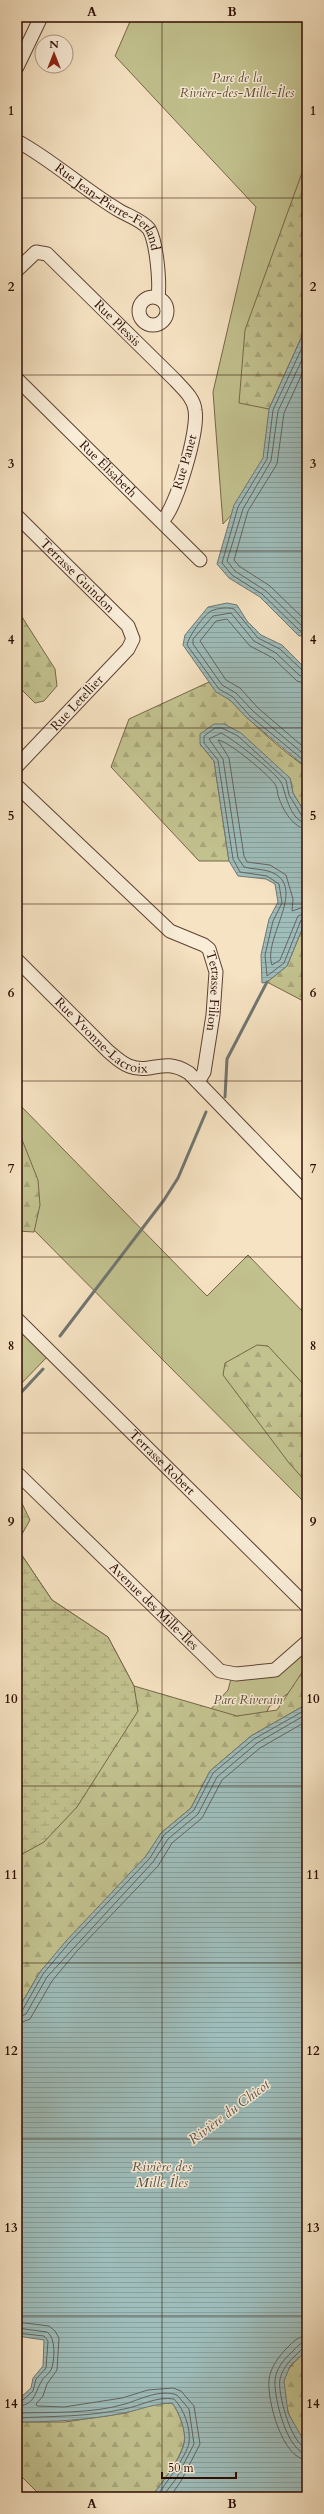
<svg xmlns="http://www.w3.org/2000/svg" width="324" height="2514" viewBox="0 0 324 2514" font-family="Cardo,serif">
<defs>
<pattern id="forest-firs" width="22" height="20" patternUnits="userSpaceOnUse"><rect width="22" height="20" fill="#c2c28f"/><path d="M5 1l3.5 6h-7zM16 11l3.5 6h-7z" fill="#a7a57a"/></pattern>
<pattern id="wetland-marsh" width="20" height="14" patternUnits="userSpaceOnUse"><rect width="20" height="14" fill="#c2c28f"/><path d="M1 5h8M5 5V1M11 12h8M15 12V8" fill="none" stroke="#a7a57a"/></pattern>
<pattern id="water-rules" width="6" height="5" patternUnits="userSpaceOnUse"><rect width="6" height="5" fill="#9ebdbb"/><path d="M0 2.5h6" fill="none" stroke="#88a19f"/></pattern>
</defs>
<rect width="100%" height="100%" fill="#f6e3c3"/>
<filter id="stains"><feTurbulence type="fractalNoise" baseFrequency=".005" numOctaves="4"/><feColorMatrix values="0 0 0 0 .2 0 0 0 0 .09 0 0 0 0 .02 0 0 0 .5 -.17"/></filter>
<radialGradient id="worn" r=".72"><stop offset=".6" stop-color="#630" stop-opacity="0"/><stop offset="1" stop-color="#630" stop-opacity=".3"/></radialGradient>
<path fill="#c2c28f" stroke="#776648" d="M132 17H307V399L270 473 223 524 213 392 256 207 115 56Z
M17 1102 207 1296 248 1255 307 1316V1505L17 1213Z
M17 1325 48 1356 17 1388Z
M307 1649V1680L269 1707 267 1712 182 1741 228 1690 231 1679 272 1675Z"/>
<path fill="url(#forest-firs)" stroke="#776648" d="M307 159V325L269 409 239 403 245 330Z
M17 609 55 669 57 686 44 701 35 703 17 685Z
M209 682C217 694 223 693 232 702 255 726 280 749 307 768V816L293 793 290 778 200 744 214 761 229 861H199L111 767 129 719Z
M307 917V1003L267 982 287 966Z
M17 1127 38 1180 40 1205 34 1232 17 1231Z
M257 1345 268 1346 307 1388V1483L289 1463 223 1375 225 1363Z
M17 1548 52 1600 108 1637 134 1686 237 1716 277 1710 307 1665V1704L251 1736 210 1771 191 1808 161 1833 147 1856 40 1972 17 2011Z
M307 2350V2446C295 2434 279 2396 284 2379 288 2366 298 2359 307 2350Z
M172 2403C179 2411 187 2432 184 2443 179 2462 163 2481 151 2497H42L17 2472V2422H65L126 2413 150 2404Z"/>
<path fill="url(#wetland-marsh)" stroke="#776648" d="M17 1493 30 1520 17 1543Z
M17 1548 52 1600 108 1637 134 1686 138 1711 77 1807 44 1842 17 1857Z"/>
<path fill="url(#water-rules)" stroke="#707671" d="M307 325V635L299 636 260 597 229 578 217 564 234 505 263 458 269 409Z
M227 603 237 605 247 621 261 635 282 645 307 670V768L247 718 230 700 216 692 183 645 185 635 208 607Z
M214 724H224L241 733 290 778 293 793 307 816V917L287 966 267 982 262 983 261 955 269 919 278 902 275 884 266 879 238 876 229 861 214 761 200 744V734Z
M307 1704V2350L290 2366 284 2381 288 2413 307 2446V2497H151C163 2481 179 2462 184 2444 187 2433 179 2411 172 2403 152 2404 143 2409 124 2413 89 2420 53 2422 17 2422V2397H21L31 2388 33 2378 43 2366 44 2340 17 2336V2011L40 1972 66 1941 146 1856 161 1833 191 1808 210 1771 251 1736Z"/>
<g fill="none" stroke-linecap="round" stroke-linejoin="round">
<path stroke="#65645e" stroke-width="1" d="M307 337 273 410 267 459 238 507 222 563 232 575 262 594 300 631H307
M307 349 278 411 271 461 243 509 227 561 235 571 266 591 302 626H307
M307 363 284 413 277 464 248 511 234 560 239 566 270 586 304 619 307 620
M307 673 303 671 280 649 258 638 234 609C227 607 218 608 211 611 204 615 188 637 187 645L219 689 233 697 250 716 307 763
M307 678 299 675 276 653 254 641 231 613 213 616 193 639V644L222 685 236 693 254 712 307 757
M307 684 297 681 273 658 250 646 227 619 216 621 200 641 226 680 240 688 258 708 307 750
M307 818 302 816 289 795 286 780 238 736 222 728H215L204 736V743L218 760 233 859 240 872 267 876 279 884 282 903 273 921 265 955 267 976 284 963 301 920 307 917
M307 823C291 822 286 796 282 784 278 774 232 738 221 733L209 739 223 759 238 858 244 867C252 869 260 869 268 871 311 884 262 938 272 965L280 960 298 916 307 912
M307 829C293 828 283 810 279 798 277 795 278 790 276 786 272 777 227 740 218 740L229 758 244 856 247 862 270 865 286 875 293 899 292 911 307 906
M17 2012 22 2011 43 1974 69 1943 150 1858 164 1835 194 1810 213 1773 254 1739 307 1709
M17 2018 26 2014 47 1977 153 1862 168 1839 198 1814 217 1777 257 1743 307 1714
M17 2024 30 2019 52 1981 77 1951 158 1866 172 1843 202 1818 222 1780 260 1748 307 1721
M17 2322 49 2326 55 2331 59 2338 57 2370 47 2384 43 2396 36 2404 37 2406 64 2407 122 2398 148 2390 173 2388 181 2391 194 2406 200 2444 181 2481 170 2497
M17 2328 47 2332C56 2337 55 2361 51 2370 49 2374 43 2377 41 2382 35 2393 34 2406 17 2406
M17 2333 44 2336 48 2341 46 2368 36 2379 33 2391 23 2400 17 2401
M307 2336C298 2336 293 2342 287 2348 279 2356 270 2368 269 2380 267 2400 282 2459 307 2460
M307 2342C300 2342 297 2347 292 2352 284 2359 275 2370 275 2381 274 2398 287 2452 307 2454
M307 2347C302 2348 299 2352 295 2356 288 2362 282 2370 280 2379 277 2393 292 2447 307 2448
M17 2413C52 2412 91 2414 125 2404 141 2399 160 2389 177 2395L189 2409 194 2444 176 2479 162 2497
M17 2418C53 2416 88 2417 124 2409 141 2406 156 2396 174 2399 184 2409 191 2428 189 2443 187 2455 164 2486 156 2497"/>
<path stroke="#707671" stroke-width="3" d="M225 1097 227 1059 267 982
M60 1336 164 1200 178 1178 206 1112
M17 1397 43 1369"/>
<g stroke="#5e4132" stroke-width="15">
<g id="minor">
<path d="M17 67 41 17"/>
<path id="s1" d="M17 141C54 161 84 190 120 211 129 216 143 221 149 229 157 243 160 283 158 298"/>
<path id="s2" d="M17 270 36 252 47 254 175 380C183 389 194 398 195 410 199 430 176 509 162 521"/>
<circle cx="153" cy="311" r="14"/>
<path id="s3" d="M17 379 200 560"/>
<path id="s4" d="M17 516 128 626 133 639 128 649 17 766"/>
<path id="s5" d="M17 786 170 931 204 945 209 949 216 972 213 1015 204 1072 198 1082"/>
<path id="s6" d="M17 960 108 1051C114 1056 121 1063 129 1066 151 1075 163 1056 189 1073L307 1195"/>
<path id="s7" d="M17 1319 307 1606"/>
<path id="s8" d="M17 1473 220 1671 236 1674 275 1670 307 1642"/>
</g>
</g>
<use href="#minor" stroke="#f9edd8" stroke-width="13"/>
</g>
<path fill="none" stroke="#2c0b01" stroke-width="1" stroke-opacity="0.55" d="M162 17V2497M17 198H307M17 375H307M17 551H307M17 728H307M17 904H307M17 1081H307M17 1257H307M17 1433H307M17 1610H307M17 1786H307M17 1963H307M17 2139H307M17 2316H307"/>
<g text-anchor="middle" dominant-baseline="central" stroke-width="3" stroke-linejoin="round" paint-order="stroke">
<g font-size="13" font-style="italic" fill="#604b33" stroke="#f9edd8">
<text x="237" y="78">Parc de la<tspan x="237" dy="15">Rivière-des-Mille-Îles</tspan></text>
<text x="248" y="1700">Parc Riverain</text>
</g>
<g font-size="13" fill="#2c0b01" stroke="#f9edd8">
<text stroke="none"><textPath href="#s1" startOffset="114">Rue Jean-Pierre-Ferland</textPath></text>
<text stroke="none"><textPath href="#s2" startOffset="136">Rue Plessis</textPath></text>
<text transform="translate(185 462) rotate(-74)">Rue Panet</text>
<text stroke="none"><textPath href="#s3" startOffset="128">Rue Élisabeth</textPath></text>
<text stroke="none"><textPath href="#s4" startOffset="85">Terrasse Guindon</textPath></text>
<text transform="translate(77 703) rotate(-47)">Rue Letellier</text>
<text stroke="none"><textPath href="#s5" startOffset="297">Terrasse Filion</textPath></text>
<text stroke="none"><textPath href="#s6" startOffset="115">Rue Yvonne-Lacroix</textPath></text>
<text stroke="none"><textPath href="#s7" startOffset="204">Terrasse Robert</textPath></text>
<text stroke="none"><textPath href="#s8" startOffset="191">Avenue des Mille-Îles</textPath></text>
</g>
<g font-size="14" font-style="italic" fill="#5a524b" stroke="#f9edd8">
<text transform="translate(229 2112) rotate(-37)">Rivière du Chicot</text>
<text x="162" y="2166">Rivière des<tspan x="162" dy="16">Mille Îles</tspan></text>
</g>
</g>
<rect width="324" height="2514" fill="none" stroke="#f6e3c3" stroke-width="44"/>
<g transform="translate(54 54)"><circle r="19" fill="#f9edd8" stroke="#a79382"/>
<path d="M0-3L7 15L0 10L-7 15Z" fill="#8f2418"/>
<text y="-6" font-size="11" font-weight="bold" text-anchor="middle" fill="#2c0b01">N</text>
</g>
<path d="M162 2472v6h74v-6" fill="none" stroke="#2c0b01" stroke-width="2"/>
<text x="168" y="2472" font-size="12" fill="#2c0b01" stroke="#f9edd8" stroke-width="3" paint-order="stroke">50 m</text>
<rect x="22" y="22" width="280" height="2470" fill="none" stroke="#2c0b01" stroke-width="1.5"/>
<g font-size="13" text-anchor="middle" font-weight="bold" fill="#2c0b01">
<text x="92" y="16">A</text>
<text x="232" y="16">B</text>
<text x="11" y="115">1</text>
<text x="313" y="115">1</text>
<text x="11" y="291">2</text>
<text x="313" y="291">2</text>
<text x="11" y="468">3</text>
<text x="313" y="468">3</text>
<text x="11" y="644">4</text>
<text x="313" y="644">4</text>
<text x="11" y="820">5</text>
<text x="313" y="820">5</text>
<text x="11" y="997">6</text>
<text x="313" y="997">6</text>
<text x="11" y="1173">7</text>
<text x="313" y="1173">7</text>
<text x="11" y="1350">8</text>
<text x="313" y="1350">8</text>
<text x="11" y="1526">9</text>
<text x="313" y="1526">9</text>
<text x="11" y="1703">10</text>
<text x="313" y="1703">10</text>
<text x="11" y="1879">11</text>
<text x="313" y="1879">11</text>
<text x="11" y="2055">12</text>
<text x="313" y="2055">12</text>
<text x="11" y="2232">13</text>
<text x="313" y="2232">13</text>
<text x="11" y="2408">14</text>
<text x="313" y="2408">14</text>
<text x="92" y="2508">A</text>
<text x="232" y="2508">B</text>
</g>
<rect width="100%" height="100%" filter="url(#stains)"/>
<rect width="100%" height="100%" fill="url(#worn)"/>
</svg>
